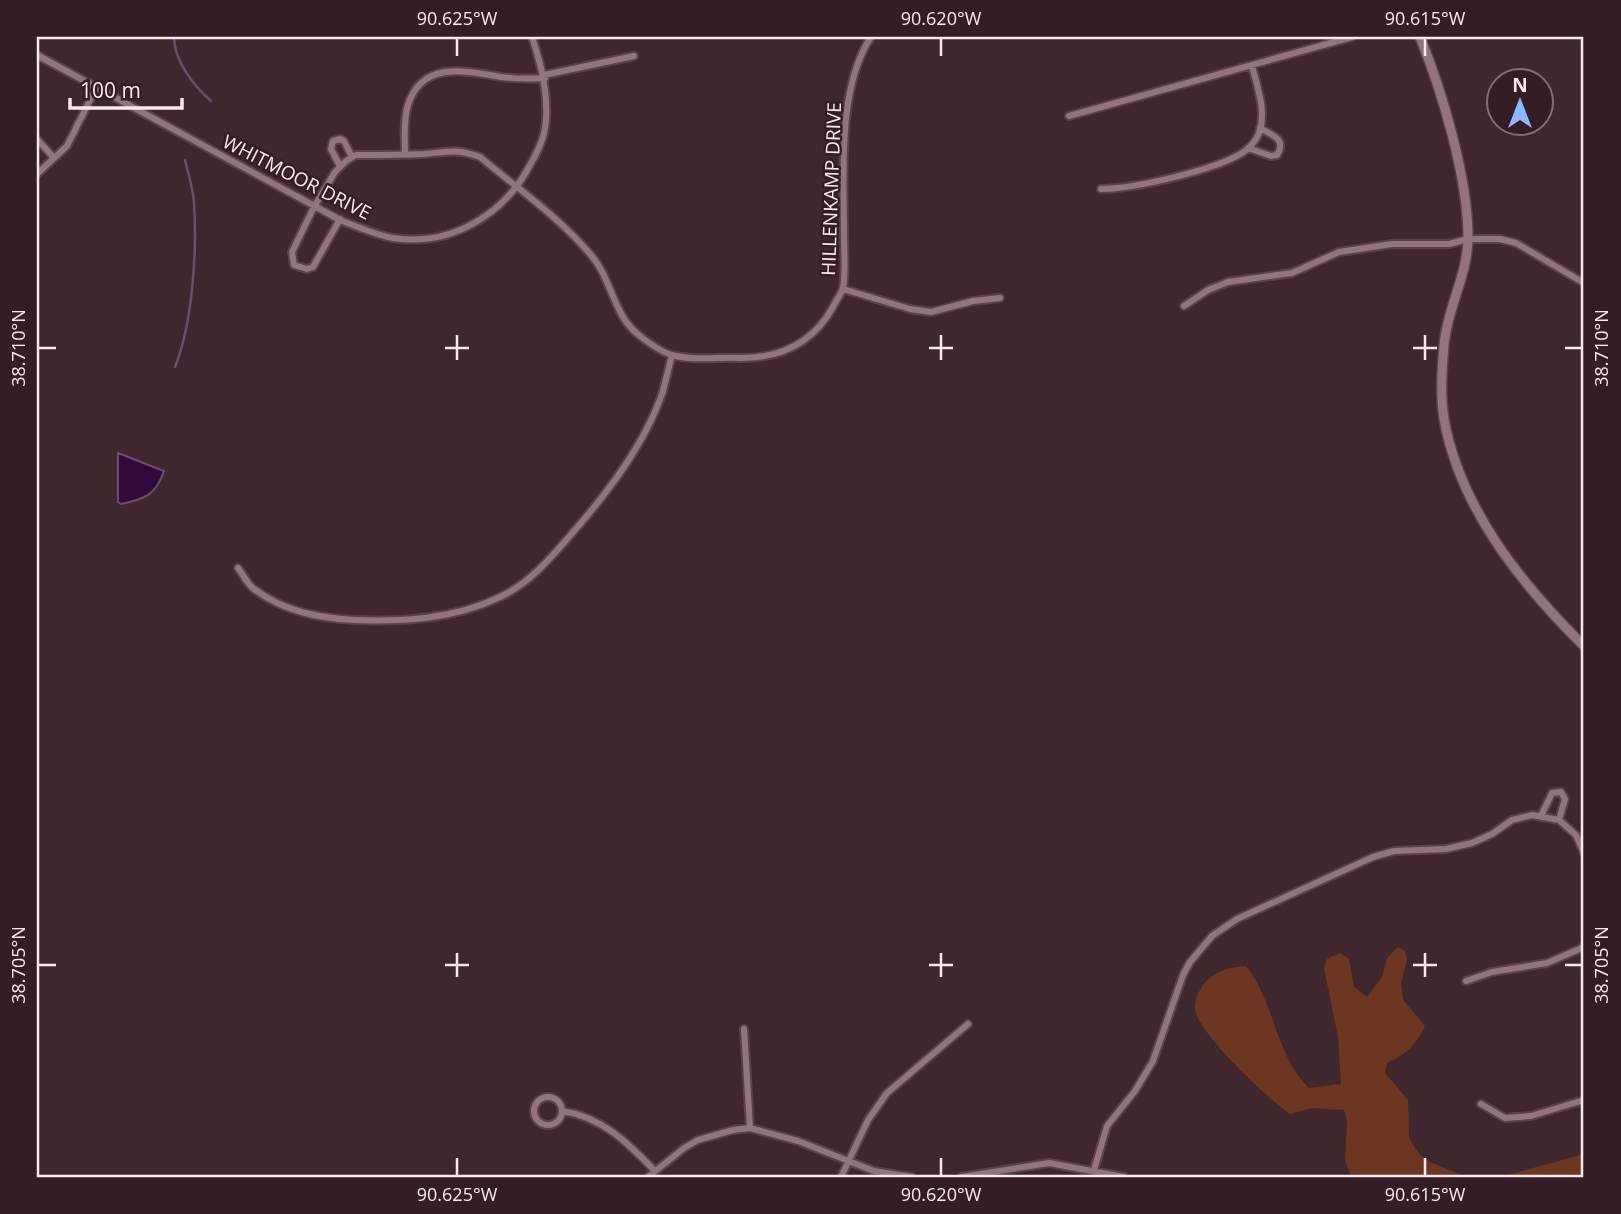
<svg xmlns="http://www.w3.org/2000/svg" width="1621" height="1214" viewBox="0 0 1621 1214" font-family="'Open Sans',sans-serif">
<rect width="100%" height="100%" fill="#3f272e"/>
<path fill="#6c3621" d="M1398 947 1405 951 1407 960 1401 983 1403 1000 1425 1026C1416 1045 1407 1054 1387 1063L1385 1073 1408 1100 1409 1138 1419 1154 1430 1162 1467 1177H1351L1345 1160 1347 1121 1344 1110 1312 1108 1290 1114C1269 1100 1199 1034 1195 1010 1194 1000 1198 993 1203 985 1214 971 1229 967 1246 966 1275 1002 1275 1055 1309 1088L1341 1084 1338 1037 1324 968 1327 959 1340 953 1349 959 1354 987 1367 997 1382 977 1387 958Z
M1584 1154V1177H1500Z"/>
<path fill="#32093b" stroke="#6e4c70" stroke-width="2" d="M118 453 164 471C156 495 145 499 121 504L118 502Z"/>
<g fill="none" stroke-linecap="round" stroke-linejoin="round">
<path stroke="#6e4c70" stroke-width="2.5" d="M174 37C174 61 194 86 211 101
M175 367C193 322 197 250 194 202 193 188 188 173 185 160"/>
<g stroke="#58434a" stroke-width="10">
<path id="street" d="M37 55 342 221C359 227 376 235 393 238 450 247 504 215 530 165 538 151 545 137 546 120 548 90 541 65 532 37
M544 75 634 56
M1069 116 1352 37
M37 139 54 158
M1248 148 1271 156 1277 155C1287 139 1272 135 1260 128
M405 154C405 139 403 120 408 105 422 60 467 71 501 77 516 79 530 79 545 78
M340 166 331 149 333 141 340 139 344 141 352 157
M37 174 67 146 96 88
M1101 189C1133 189 1215 170 1242 153 1249 149 1256 141 1259 133 1267 110 1257 88 1252 65
M340 219 313 267 307 269 294 265 292 252 314 207 335 172 346 161 356 155C379 155 401 155 424 154 448 152 455 148 480 157 517 188 559 217 591 255 612 279 613 316 640 336 649 343 661 352 672 355 693 361 720 357 741 358 782 358 813 343 833 307 836 301 841 294 843 288 846 272 844 251 844 235 844 175 837 88 871 37
M843 289 910 309 931 312 973 301 1000 298
M1184 306 1208 290 1228 282 1292 273 1339 252 1392 244H1449L1468 239H1500L1516 243 1584 283
M238 568C243 574 247 584 254 589 283 611 318 618 354 620 404 622 454 619 500 597 528 584 548 561 568 538 605 496 645 445 663 391 666 379 669 367 672 355
M1541 816 1552 793 1561 792 1565 799 1559 820
M1466 981 1492 972 1547 963 1584 947
M744 1029 750 1128
M534 1111a14 14 0 1 1 28 0a14 14 0 1 1-28 0Z
M1481 1104 1505 1118 1531 1116 1584 1100
M562 1111C602 1117 627 1142 654 1170
M1094 1170 1107 1126 1135 1091 1153 1061 1183 975 1190 962 1212 936 1237 919 1373 857 1394 851 1446 849 1472 843 1492 834 1512 820 1532 815 1559 820 1576 835 1584 853
M648 1177 684 1148 698 1140 733 1130 750 1128 798 1141 874 1171 912 1177
M841 1177 868 1120 887 1093 968 1024
M961 1177 1049 1163 1124 1177"/>
</g>
<g stroke="#58434a" stroke-width="12">
<path id="secondary" d="M1420 37C1442 91 1468 178 1468 237 1468 275 1447 308 1444 345 1442 369 1440 395 1444 419 1460 508 1521 584 1584 646"/>
</g>
<use href="#street" stroke="#91747c" stroke-width="6"/>
<use href="#secondary" stroke="#91747c" stroke-width="9"/>
</g>
<path fill="none" stroke="#f9e9ed" stroke-width="2.5" d="M457 38V56M941 38V56M1425 38V56M457 335V360M941 335V360M1425 335V360M38 348H56M445 348H469M929 348H953M1413 348H1437M1565 348H1582M457 953V977M941 953V977M1425 953V977M38 965H56M445 965H469M929 965H953M1413 965H1437M1565 965H1582M457 1158V1176M941 1158V1176M1425 1158V1176"/>
<g text-anchor="middle" dominant-baseline="central" stroke-width="5" stroke-linejoin="round" paint-order="stroke">
<g font-size="19" fill="#f9e9ed" stroke="#341d24">
<text transform="translate(297 177) rotate(27)">WHITMOOR DRIVE</text>
<text transform="translate(831 189) rotate(-88)">HILLENKAMP DRIVE</text>
</g>
</g>
<rect width="1621" height="1214" fill="none" stroke="#341d24" stroke-width="77"/>
<g transform="translate(1520 102)"><circle r="33" fill="#341d24" stroke="#836f74" stroke-width="2"/>
<path d="M0-5L12 26L0 18L-12 26Z" fill="#8bbafc"/>
<text y="-10" font-size="19" font-weight="bold" text-anchor="middle" fill="#f9e9ed">N</text>
</g>
<path d="M70 98v10h112v-10" fill="none" stroke="#f9e9ed" stroke-width="3.5"/>
<text x="80" y="98" font-size="21" fill="#f9e9ed" stroke="#341d24" stroke-width="5" paint-order="stroke">100 m</text>
<rect x="38" y="38" width="1544" height="1138" fill="none" stroke="#f9e9ed" stroke-width="2.5"/>
<g font-size="18" text-anchor="middle" fill="#f9e9ed">
<text x="457" y="25">90.625°W</text>
<text x="941" y="25">90.620°W</text>
<text x="1425" y="25">90.615°W</text>
<text transform="translate(19 348) rotate(-90)" y="6">38.710°N</text>
<text transform="translate(1602 348) rotate(-90)" y="6">38.710°N</text>
<text transform="translate(19 965) rotate(-90)" y="6">38.705°N</text>
<text transform="translate(1602 965) rotate(-90)" y="6">38.705°N</text>
<text x="457" y="1201">90.625°W</text>
<text x="941" y="1201">90.620°W</text>
<text x="1425" y="1201">90.615°W</text>
</g>
</svg>
